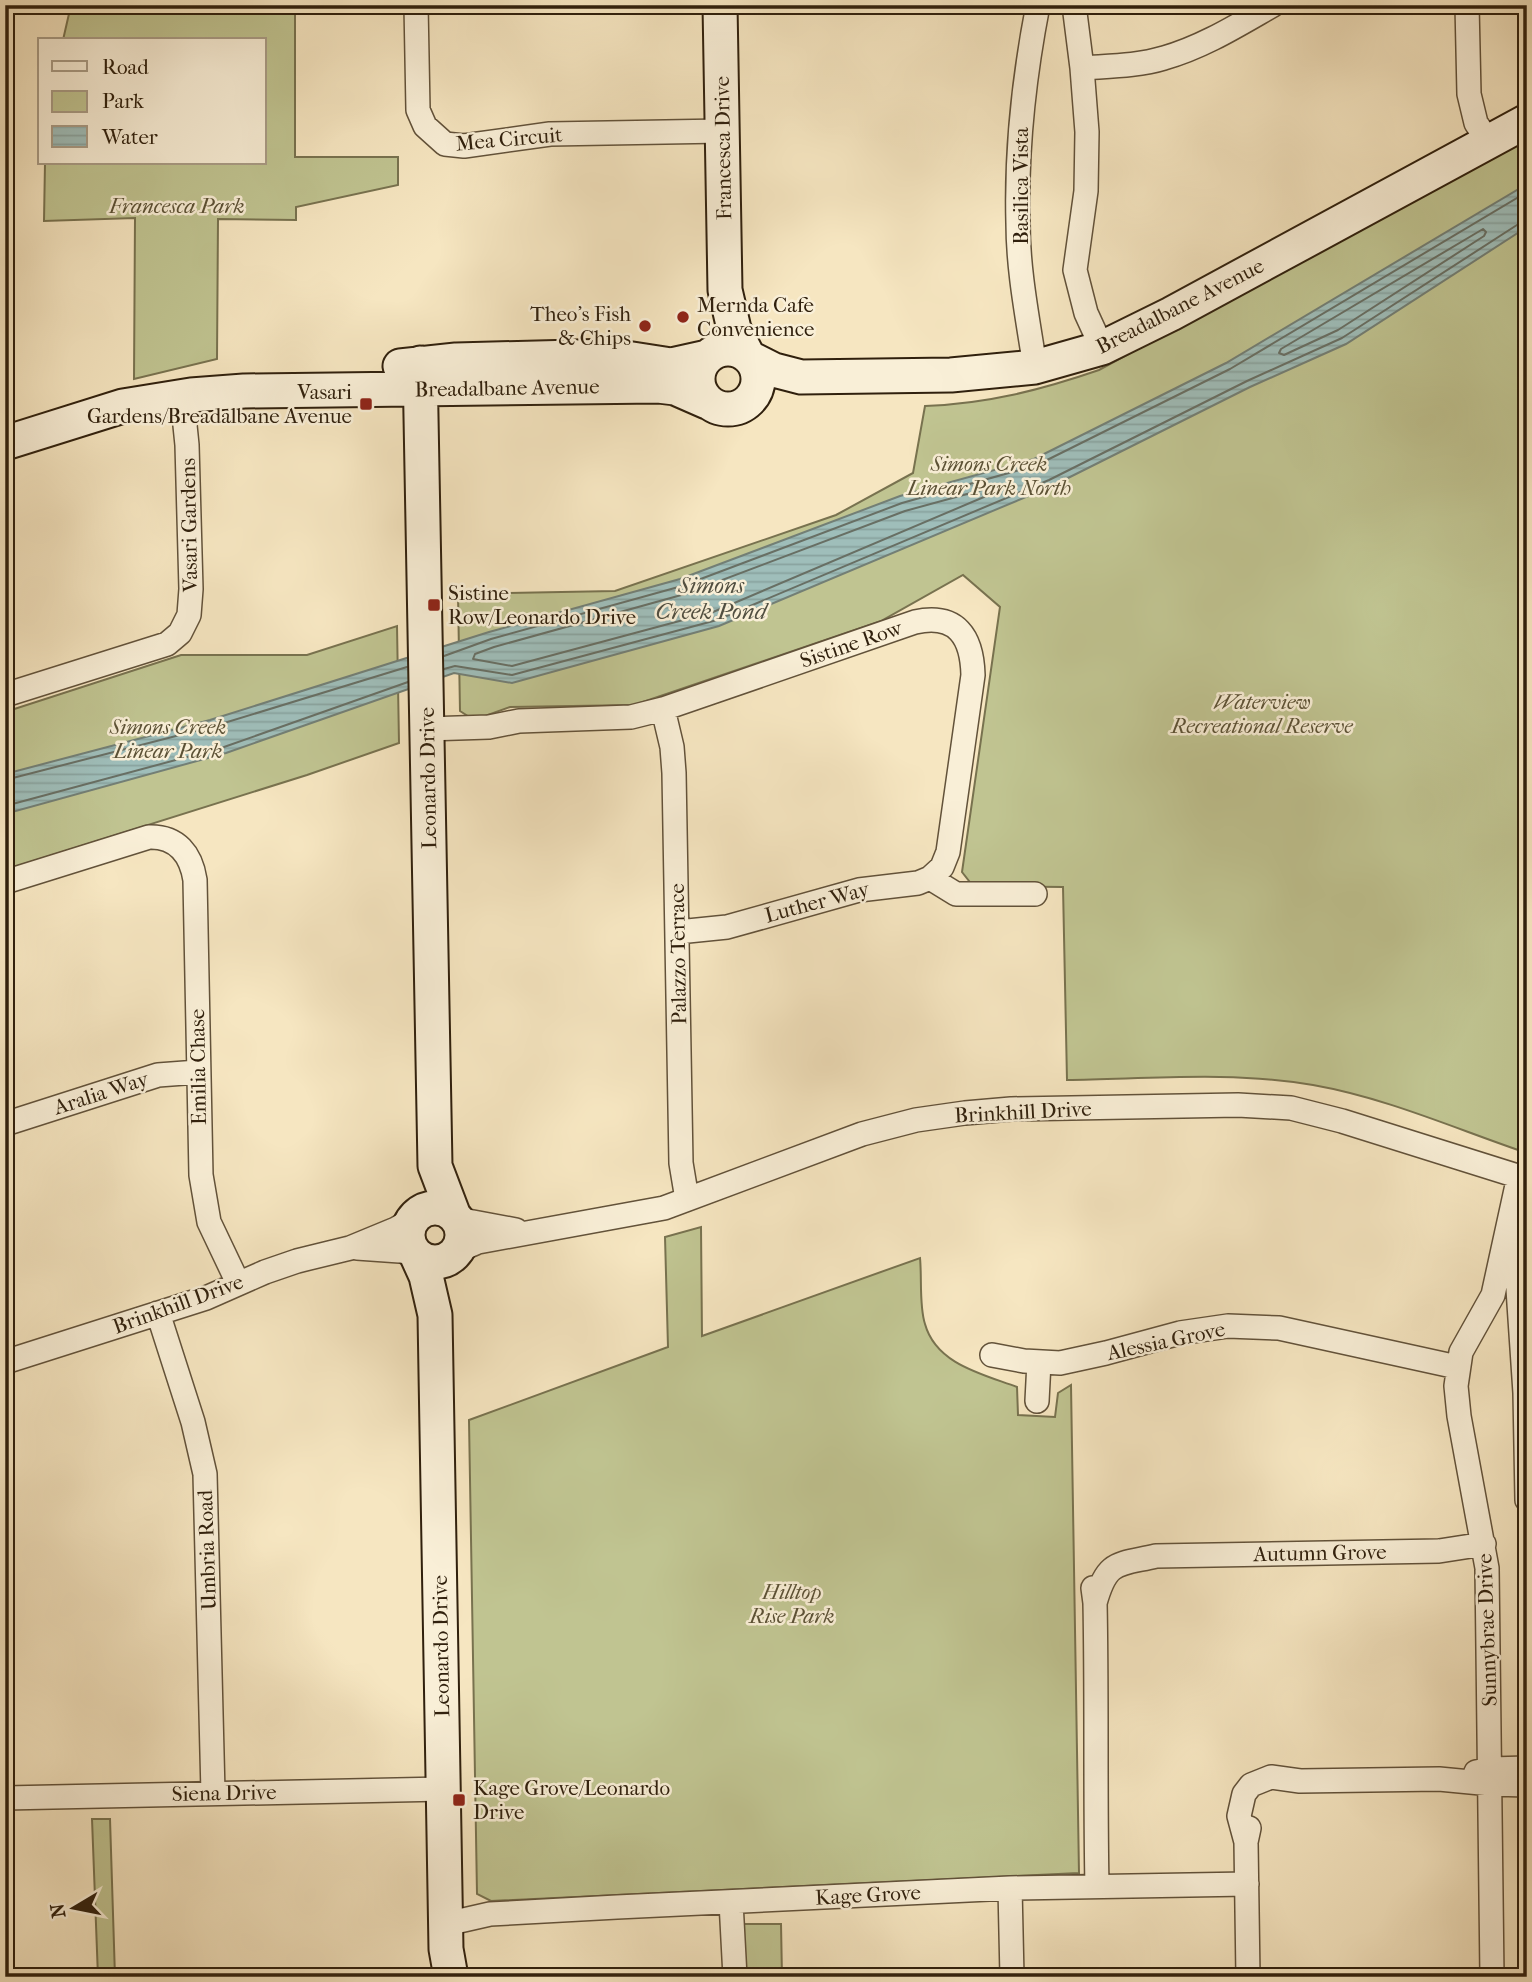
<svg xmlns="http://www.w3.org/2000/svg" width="1532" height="1982" viewBox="0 0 1532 1982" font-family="'IM FELL French Canon',serif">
<defs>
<pattern id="water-rules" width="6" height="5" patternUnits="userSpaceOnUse" patternTransform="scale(1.75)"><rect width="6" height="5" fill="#9fbeba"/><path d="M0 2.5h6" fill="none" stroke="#89a39f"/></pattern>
</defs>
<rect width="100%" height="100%" fill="#f6e6c1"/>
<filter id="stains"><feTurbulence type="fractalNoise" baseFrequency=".00286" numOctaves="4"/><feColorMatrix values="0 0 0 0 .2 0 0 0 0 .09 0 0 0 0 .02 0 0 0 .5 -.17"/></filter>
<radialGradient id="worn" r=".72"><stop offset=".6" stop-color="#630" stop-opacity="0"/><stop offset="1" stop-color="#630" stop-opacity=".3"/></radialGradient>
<path fill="#c0c491" stroke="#78724f" stroke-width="2" d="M71 5H295V157H398V185L296 207V220L218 219 217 359 134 379 135 218 44 221 45 163H264V40H63Z
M1527 138V1153C1456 1129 1387 1098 1313 1085 1232 1071 1148 1079 1067 1080L1063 887 973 886 962 872 1000 607 963 575 881 621 634 705 510 707 474 720 460 711 458 594 615 591 836 515 913 473 925 406C986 404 1041 390 1099 370Z
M397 626 399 743 307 775 5 870V712L181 655H307Z
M701 1227 702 1336 920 1258C922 1278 919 1306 925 1324 936 1364 982 1374 1017 1387L1018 1415 1055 1417 1058 1393 1071 1385 1079 1873 491 1901 477 1894 469 1420 668 1347 665 1237Z
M92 1819H110L115 1977H98Z
M742 1924H781L782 1977H744Z"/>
<path fill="url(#water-rules)" stroke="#737f75" stroke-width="2" d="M1527 184V227L1346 344 1250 387 1052 486 719 626 512 683 454 673 226 753 5 814V774L210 720 489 632 680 579 900 496 1034 459 1226 363Z"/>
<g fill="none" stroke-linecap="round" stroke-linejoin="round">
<path stroke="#686f64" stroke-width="2" d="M1483 229 1486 232 1484 236 1338 330 1284 355 1279 353 1281 349Z
M989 488 993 490 991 494 713 612 512 666 473 659 475 654 494 647 685 594 905 511Z
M444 656 491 639 682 586 902 503 1037 465 1230 369 1527 192
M444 669 455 666 512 675 717 620 1049 480 1247 381 1342 338 1520 223 1527 222
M5 780 211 727 407 667
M5 806 224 747 408 682"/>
<g stroke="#62523a" stroke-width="26">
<path id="street" d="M416 5 418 110 425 126 445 144 464 146 550 134 723 131
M1074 5 1082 68 1087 132 1086 191 1075 270 1086 313 1102 348
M1467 5 1469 94 1476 123 1488 141
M1082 68C1109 66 1138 66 1164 58 1203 47 1238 25 1273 5
M1035 367C1028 320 1018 271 1018 223 1016 150 1024 77 1038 5
M5 695 167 644 180 633 189 615 191 589 187 445 182 396
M663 709 672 747 674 773 681 1163 687 1199
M427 729 489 727 519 721 631 717 663 709 915 622C957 613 972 637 973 675L948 852 942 867 930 878 918 883 859 890 727 927 678 932
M930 878 956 894H1035
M5 882 149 837C177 836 191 854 195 880L201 1175 209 1222 238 1283
M5 1124 158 1075 198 1072
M457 1219 516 1230
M1518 1236 1516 1259 1525 1393 1527 1500
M357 1248 414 1252
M457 1251 478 1242 664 1208 862 1134 916 1120 965 1113 1011 1109 1238 1105 1291 1108 1342 1121 1527 1179
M158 1313 193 1422 205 1474 213 1793
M992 1355 1024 1361 1060 1363 1106 1353 1180 1333 1228 1326 1279 1328 1457 1367
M5 1362 206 1298 265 1272 297 1261 350 1248 396 1229 413 1219
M1037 1401 1039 1362
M1093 1588 1095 1603C1097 1697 1095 1792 1097 1886
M1095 1603C1107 1560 1117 1565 1156 1556L1439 1551 1484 1544
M1476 1772 1491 1769 1527 1768
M5 1798 444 1789
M1246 1842 1239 1816 1244 1794 1251 1785 1271 1777 1300 1781 1439 1779 1491 1784 1527 1785
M1010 1888 1012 1977
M731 1902 735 1977
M446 1924 490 1914 617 1907 1010 1888 1247 1884
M1248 1977 1246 1842 1249 1828
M1492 1977 1487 1568 1459 1416 1456 1386 1461 1352 1493 1295 1519 1176"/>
</g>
<g stroke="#30200d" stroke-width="37">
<path id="secondary" d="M720 5 725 290 734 329 748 356
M698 379a30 30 0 1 1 60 0a30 30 0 1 1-60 0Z
M750 358 774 370 801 377 951 375 1035 367 1102 348 1171 314 1527 121
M420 363 435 1166 454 1216
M400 366 456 360 613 356 671 365 707 357
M5 443 123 406 191 395 244 391 658 386 675 388 707 402
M408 1235a27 27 0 1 1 54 0a27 27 0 1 1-54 0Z
M416 1254 426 1276 435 1315 446 1949 451 1977"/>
</g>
<use href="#street" stroke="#f9efd7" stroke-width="23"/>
<use href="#secondary" stroke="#f9efd7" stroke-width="33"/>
</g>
<g fill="#8f2418" stroke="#f9efd7" stroke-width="2.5">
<circle cx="683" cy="317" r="7"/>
<circle cx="645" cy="326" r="7"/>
<rect x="359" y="397" width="14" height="14" rx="3.5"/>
<rect x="427" y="598" width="14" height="14" rx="3.5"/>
<rect x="452" y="1793" width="14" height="14" rx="3.5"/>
</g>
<g text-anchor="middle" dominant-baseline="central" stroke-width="5" stroke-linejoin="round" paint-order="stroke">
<g font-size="21" fill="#30200d" stroke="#f9efd7">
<text transform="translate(509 139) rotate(-5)">Mea Circuit</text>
<text transform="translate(723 148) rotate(-91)">Francesca Drive</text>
<text transform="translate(1021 186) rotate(-90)">Basilica Vista</text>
<text transform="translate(1180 306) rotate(-27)">Breadalbane Avenue</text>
<text transform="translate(507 388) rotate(-1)">Breadalbane Avenue</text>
<text transform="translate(189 525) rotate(-91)">Vasari Gardens</text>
<text transform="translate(851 644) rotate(-19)">Sistine Row</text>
<text transform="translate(428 778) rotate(-91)">Leonardo Drive</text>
<text transform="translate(817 902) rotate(-15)">Luther Way</text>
<text transform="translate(678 954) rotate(-91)">Palazzo Terrace</text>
<text transform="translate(198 1067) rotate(-91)">Emilia Chase</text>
<text transform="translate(101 1093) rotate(-18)">Aralia Way</text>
<text transform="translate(1023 1112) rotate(-3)">Brinkhill Drive</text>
<text transform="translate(178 1304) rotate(-20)">Brinkhill Drive</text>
<text transform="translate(1166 1341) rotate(-12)">Alessia Grove</text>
<text transform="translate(207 1550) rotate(-92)">Umbria Road</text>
<text transform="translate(1320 1553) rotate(-1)">Autumn Grove</text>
<text transform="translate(1487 1630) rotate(-92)">Sunnybrae Drive</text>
<text transform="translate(441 1646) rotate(-91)">Leonardo Drive</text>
<text transform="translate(224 1793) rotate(-1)">Siena Drive</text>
<text transform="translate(868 1895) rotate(-3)">Kage Grove</text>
</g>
<g font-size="21" font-style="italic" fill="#5b5135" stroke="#f9efd7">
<text x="177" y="206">Francesca Park</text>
<text x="989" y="464">Simons Creek<tspan x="989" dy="24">Linear Park North</tspan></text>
<text x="1262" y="702">Waterview<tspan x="1262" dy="24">Recreational Reserve</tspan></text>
<text x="168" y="727">Simons Creek<tspan x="168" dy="24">Linear Park</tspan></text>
<text x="792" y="1592">Hilltop<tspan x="792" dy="24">Rise Park</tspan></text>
</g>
<g font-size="21" fill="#30200d" stroke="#f9efd7" text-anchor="start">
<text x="697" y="305">Mernda Cafe<tspan x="697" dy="24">Convenience</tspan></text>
<text x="631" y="314" text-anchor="end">Theo's Fish<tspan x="631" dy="24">&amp; Chips</tspan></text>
<text x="352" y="392" text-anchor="end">Vasari<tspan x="352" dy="24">Gardens/Breadalbane Avenue</tspan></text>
<text x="448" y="593">Sistine<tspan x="448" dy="24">Row/Leonardo Drive</tspan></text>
<text x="473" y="1788">Kage Grove/Leonardo<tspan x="473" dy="24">Drive</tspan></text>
</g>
<g font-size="23" font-style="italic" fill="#514f41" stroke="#f9efd7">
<text x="711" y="585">Simons<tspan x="711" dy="26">Creek Pond</tspan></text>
</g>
</g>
<rect width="1532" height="1982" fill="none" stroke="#f6e6c1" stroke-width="28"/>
<rect x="7" y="7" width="1518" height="1968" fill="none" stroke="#30200d" stroke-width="3.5"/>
<rect x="14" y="14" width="1504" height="1954" fill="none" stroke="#30200d" stroke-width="2"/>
<rect x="38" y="38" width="228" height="126" fill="#f9efd7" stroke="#a99c86" stroke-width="2"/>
<rect x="52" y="61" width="35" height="10" fill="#f9efd7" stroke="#a99c86" stroke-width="2"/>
<text x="102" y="74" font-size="21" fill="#30200d">Road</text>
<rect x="52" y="91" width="35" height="21" fill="#c0c491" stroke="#a99c86" stroke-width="2"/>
<text x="102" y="108" font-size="21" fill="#30200d">Park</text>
<rect x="52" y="126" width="35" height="21" fill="url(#water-rules)" stroke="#a99c86" stroke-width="2"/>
<text x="102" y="144" font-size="21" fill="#30200d">Water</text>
<g transform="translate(74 1908) rotate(260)" stroke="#f9efd7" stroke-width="5" paint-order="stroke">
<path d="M0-5L12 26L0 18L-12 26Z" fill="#30200d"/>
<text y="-10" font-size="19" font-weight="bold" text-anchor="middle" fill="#30200d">N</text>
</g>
<rect width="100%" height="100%" filter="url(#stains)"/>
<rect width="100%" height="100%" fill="url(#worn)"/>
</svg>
